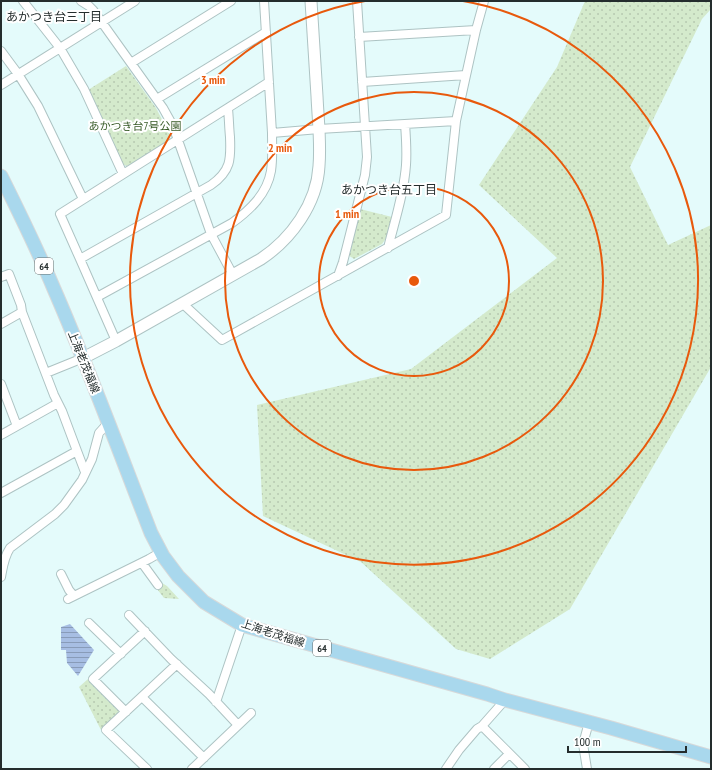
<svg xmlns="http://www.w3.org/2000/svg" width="712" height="770" viewBox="0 0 712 770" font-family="'PT Sans Narrow','Noto Sans JP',sans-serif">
<defs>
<pattern id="grass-dots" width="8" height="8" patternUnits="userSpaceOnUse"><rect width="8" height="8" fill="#d4eacc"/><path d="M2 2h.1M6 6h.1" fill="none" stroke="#b6c9b0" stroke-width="1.8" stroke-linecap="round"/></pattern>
<pattern id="water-rules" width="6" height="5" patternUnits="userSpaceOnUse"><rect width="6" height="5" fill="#a7bee3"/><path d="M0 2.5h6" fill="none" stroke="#889bb8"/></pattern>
</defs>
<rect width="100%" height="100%" fill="#e4fbfb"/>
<path fill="url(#grass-dots)" d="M585 1H711V9L702 19 630 167 668 245 711 225V367L570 609 490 659 456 649 361 562 263 516 257 405 411 369 557 258 479 185 557 67Z
M126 66 156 108 170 135 167 142 129 166 123 165 88 90Z
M360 209 392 217 387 237 382 244 354 259 348 255Z
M162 583 167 586 179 599 164 598 157 589Z
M88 679 119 709 120 713 101 730 79 687Z"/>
<path fill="url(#water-rules)" d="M70 624 94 650 78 676 67 663 66 650H61V627Z"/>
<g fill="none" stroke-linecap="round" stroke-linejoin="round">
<g stroke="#adc3c3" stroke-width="10">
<path id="minor" d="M23 1 60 48 84 89 123 174
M81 1 89 6 93 10 163 108 173 126 211 234 233 275
M359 37 476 30
M1 51 18 74 38 106 83 199
M131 63 231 1
M362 82 466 75
M1 85 135 1
M157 99 266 32
M272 133 319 129 456 121
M388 248C395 220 404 193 406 165 407 151 406 137 405 124
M80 259 60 214 269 82
M338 276 343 262 365 175 367 157 357 1
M1 277 9 274 21 305 22 312
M97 297 232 223C250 210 267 194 271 171 273 158 272 146 272 133L264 1
M182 303 222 340 446 215 456 121 476 30 484 1
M1 324 22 312 54 395 62 411 77 451 1 493
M116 341 80 259 211 185C231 171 231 159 230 137 229 127 229 118 228 109
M46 373 83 358
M1 384 17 426
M1 435 58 403
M77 451 85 472
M142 563 158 585
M61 574 69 590 74 596
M1 577C3 566 4 557 10 548L55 514 64 505 82 480 92 459 99 433 108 423
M68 599 149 559 161 552
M129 615 171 659 209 694 238 725
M89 623 121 654
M142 697 204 758
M216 702 242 625
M126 712 93 679 145 631
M482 726 525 769
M147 769 106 730 177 664
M192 769 251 713
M446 769 459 750 477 729 482 726 505 700
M494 769 509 754
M587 769 583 744 589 722"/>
</g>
<g stroke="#adc3c3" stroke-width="13">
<path id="tertiary" d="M83 358 116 341 261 259C291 239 317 204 319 166 321 143 318 119 317 96 315 64 313 33 311 1"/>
</g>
<g stroke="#d8d9d9" stroke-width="15">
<path id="primary" d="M1 176C20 214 38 251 54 289 89 369 119 451 151 533L163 556 178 576 204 602 242 625 487 694 505 700 611 728 711 757"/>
</g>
<use href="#minor" stroke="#fff" stroke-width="8"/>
<use href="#tertiary" stroke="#fff" stroke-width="11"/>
<use href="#primary" stroke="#a9d8ed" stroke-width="13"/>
</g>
<g fill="none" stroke="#e8590c" stroke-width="2">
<circle cx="414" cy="281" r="95"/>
<circle cx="414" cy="281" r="189"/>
<path d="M463 1A284 284 0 1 1 365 1"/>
</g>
<g text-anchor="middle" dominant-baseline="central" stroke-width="4" stroke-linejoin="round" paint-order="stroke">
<g fill="#fff" stroke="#666c6c" stroke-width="1">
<rect x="35" y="258" width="18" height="16" rx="3"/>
<rect x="313" y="640" width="18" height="16" rx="3"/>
</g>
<g font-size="10" font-weight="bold" fill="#242d2d">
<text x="44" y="266">64</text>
<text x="322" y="648">64</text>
</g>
<g font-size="11" fill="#375a26" stroke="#fff">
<text x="135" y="126">あかつき台7号公園</text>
</g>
<g font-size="11" fill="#242d2d" stroke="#fff">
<text transform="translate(84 362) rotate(68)">上海老茂福線</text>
<text transform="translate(273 633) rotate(18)">上海老茂福線</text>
</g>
<g font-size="12" fill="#242d2d" stroke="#fff">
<text x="54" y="16">あかつき台三丁目</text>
<text x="389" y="189">あかつき台五丁目</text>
</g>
</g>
<circle cx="414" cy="281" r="6" fill="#e8590c" stroke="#fff" stroke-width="2"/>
<g font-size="12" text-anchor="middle" font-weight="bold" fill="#e8590c" stroke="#fff" stroke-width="4" stroke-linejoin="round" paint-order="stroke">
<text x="213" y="84">3 min</text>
<text x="280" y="152">2 min</text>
<text x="347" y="218">1 min</text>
</g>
<rect width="712" height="770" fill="none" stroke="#242d2d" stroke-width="4"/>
<path d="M568 746v6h118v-6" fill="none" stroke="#242d2d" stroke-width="2"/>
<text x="574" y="746" font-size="12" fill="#242d2d" stroke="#ffffff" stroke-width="3" paint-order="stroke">100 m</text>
</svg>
